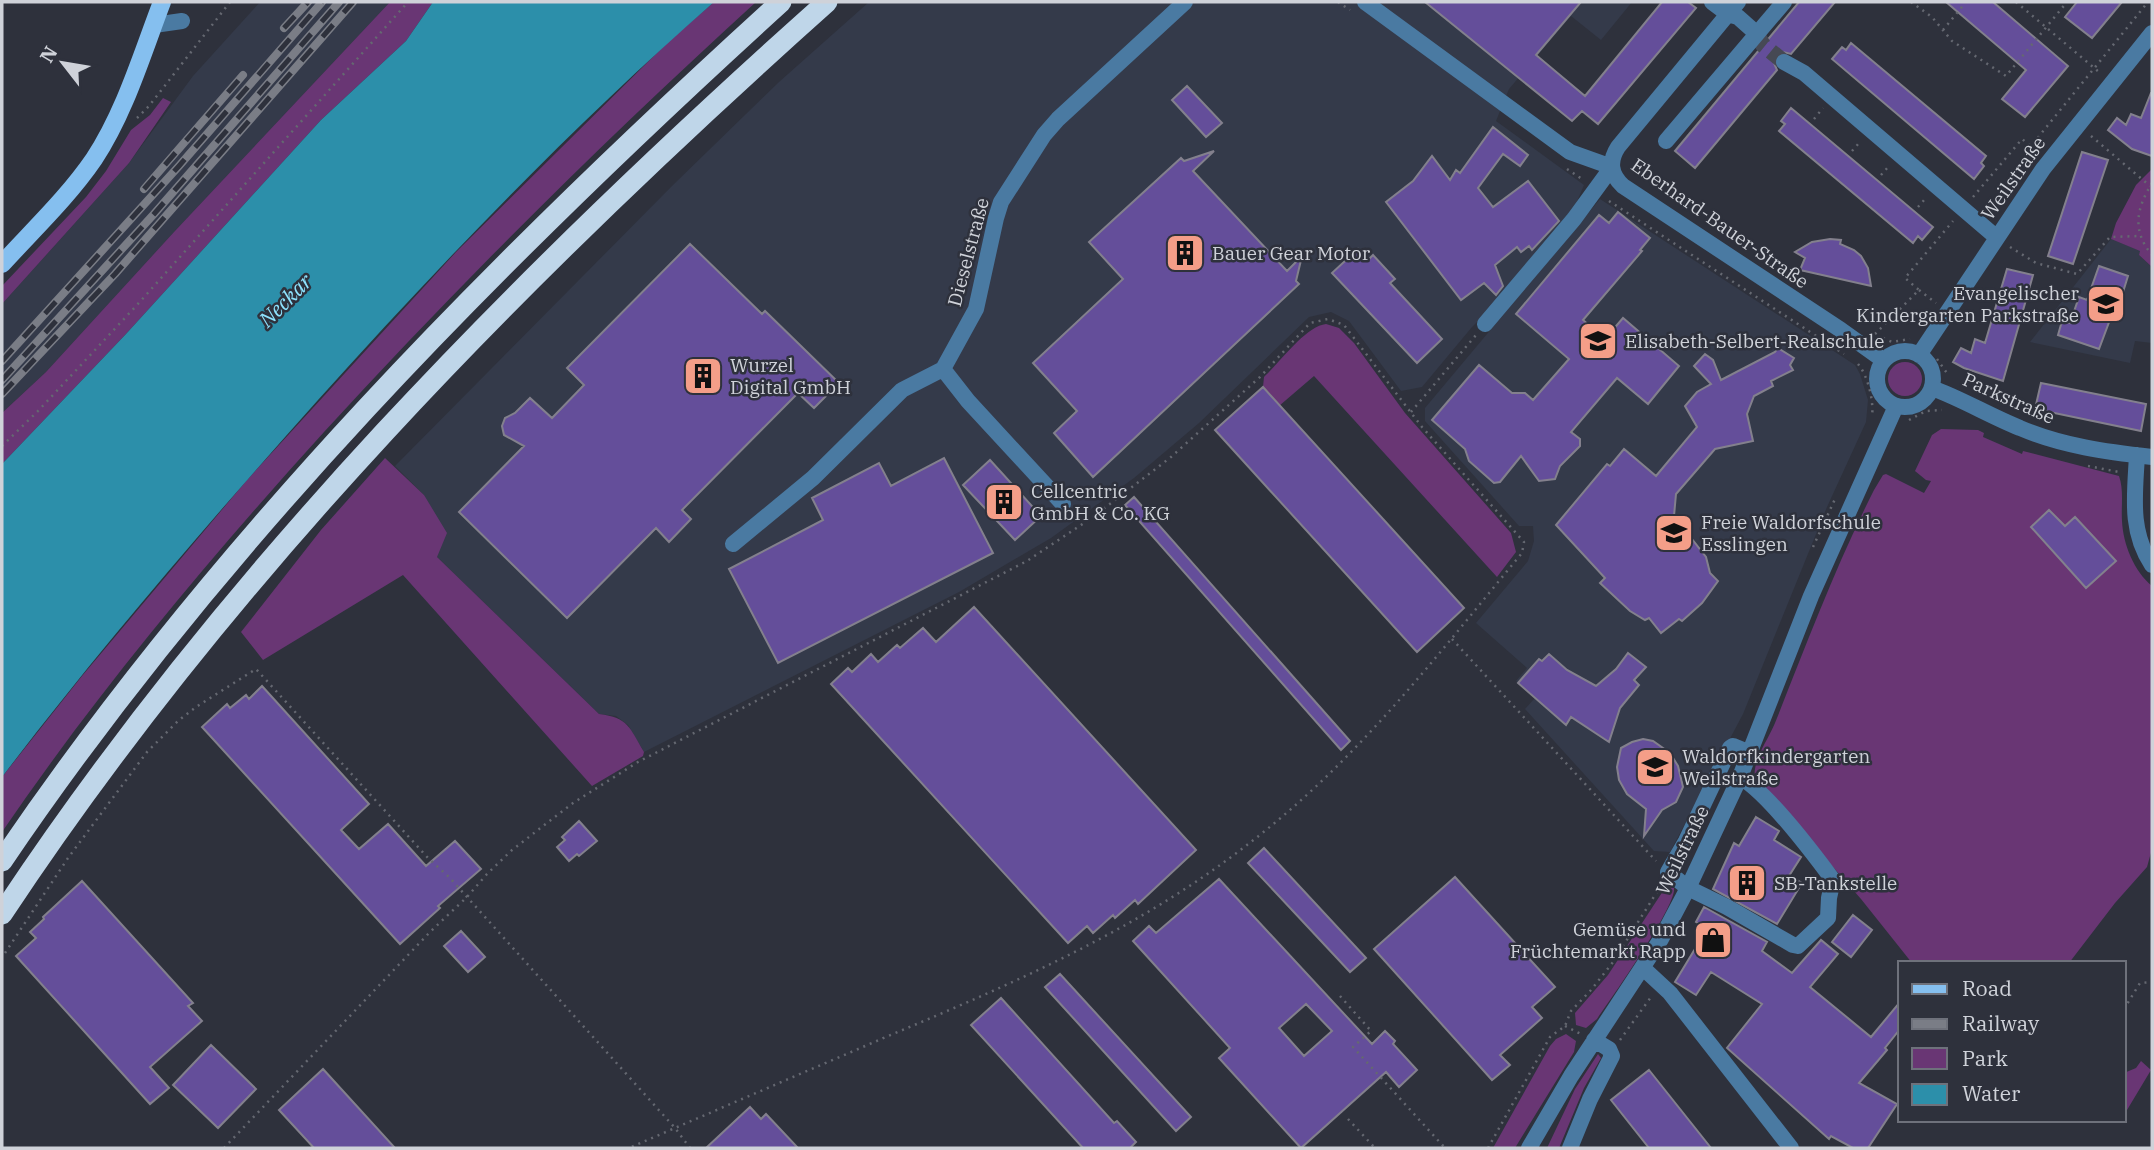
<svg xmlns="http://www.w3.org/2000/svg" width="2154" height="1150" viewBox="0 0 2154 1150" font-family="'IBM Plex Serif',serif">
<rect width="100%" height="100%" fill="#2e313c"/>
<path fill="#343a4a" d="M260 2H390L174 232 46 372 2 413V304L129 163 193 76Z
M869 2H1632L1601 40 1571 16 1509 89 1496 121 1584 185 1575 206 1501 298 1472 327 1422 387 1401 391 1349 321 1331 312 1309 317 1199 423 1134 478 1051 538 959 592 644 752 628 725 616 716 599 714 437 557 424 495 395 466 672 186 779 82Z
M1600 199 1855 365 1860 374 1868 400 1866 422 1827 507 1743 714 1670 852 1654 851 1525 709 1535 698 1516 681 1527 668 1476 623 1528 561 1534 541 1533 526H1519L1425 421V408Z
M2111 239 2141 251 2139 255 2152 267V343L2135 341 2130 363 2030 342Z"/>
<path fill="#693674" d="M390 2H433L406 41 321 120 126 334 2 464V413L46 372 174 232Z
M714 2H756C606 139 461 282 324 432 209 559 99 690 2 832V777L82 676 247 480 456 252 668 42Z
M163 98 171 102 129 163 2 304V286L86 197 106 171 131 130 150 115Z
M2152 169V267L2139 255 2140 251 2111 239 2116 223 2136 185Z
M1326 324 1339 328 1354 343 1405 413 1511 533 1516 552 1497 577 1314 376 1279 406 1263 387 1264 377C1280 362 1306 326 1326 324Z
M1888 379a17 17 0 1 1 34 0a17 17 0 1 1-34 0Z
M1941 429 1978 430 1984 433 1983 437 2022 454 2023 451 2119 476C2124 490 2121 506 2122 521 2123 544 2134 571 2152 586V849L2147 867 2115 903 2069 963H1912L1861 899 1755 778C1752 761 1768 740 1775 723 1806 645 1836 565 1874 490L1883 475 1886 474 1924 493 1931 481 1926 480 1915 471 1932 435Z
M385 458 424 495 447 533 437 557 599 714C629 718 629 727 644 752L643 756 592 786 403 575 263 660 241 632 321 530Z
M1669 886 1674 888C1677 905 1611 999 1597 1019L1586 1028 1576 1025 1575 1013 1608 975 1665 888Z
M1566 1034 1576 1041 1574 1052 1515 1148H1493L1550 1046 1556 1039Z
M1598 1054 1601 1058 1584 1088 1559 1148H1547L1575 1089Z
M2141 1061 2151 1070 2124 1115V1073L2136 1068Z"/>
<path fill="#2c8faa" d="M433 2H714C574 125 443 261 318 400 209 522 101 647 2 777V464L126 334 321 120 406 41Z"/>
<path fill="#644e9a" stroke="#83808d" stroke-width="2" fill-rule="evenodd" d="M1425 2H1581L1536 55 1585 96 1662 2H1688L1696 8 1598 124 1582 111 1572 121Z
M1799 2H1835L1791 54 1783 52 1775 56 1774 63 1777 70 1695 168 1675 151Z
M1946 2H1993L2068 66 2025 117 2002 99 2026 70Z
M2077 2H2122L2092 38 2065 17Z
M1851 43 1986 156 1981 163 1984 166 1974 179 1832 59 1842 47 1846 50Z
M1187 86 1222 123 1206 137 1172 100Z
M2151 93H2152V156L2132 149 2108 130 2117 118 2126 125 2131 114 2141 118Z
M1791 108 1933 227 1922 240 1918 236 1913 243 1779 131 1785 124 1781 121Z
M1493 127 1528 155 1520 166 1503 154 1478 188 1493 207 1528 181 1559 221 1532 250 1529 246 1521 252 1517 247 1495 265 1503 286 1496 295 1484 283 1461 300 1386 202 1413 181 1432 156 1450 180 1456 170 1460 173Z
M1214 151 1193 171 1287 271 1302 256 1296 281 1299 284 1093 477 1054 433 1077 411 1033 363 1123 279 1089 242 1181 158 1184 161Z
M2082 152 2108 160 2073 264 2048 256Z
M1618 212 1650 238 1640 250 1642 251 1583 320 1605 339 1623 318 1679 366 1648 404 1617 378 1571 432 1580 439V446L1560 466 1555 479 1539 481 1521 456 1500 482 1494 483 1469 461 1465 449 1432 420 1479 365 1512 393H1525L1533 400 1569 359 1516 314 1599 215 1609 223Z
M1830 239 1841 240 1840 244 1854 250 1861 256 1868 268 1871 286 1800 270 1805 258 1795 252 1812 242Z
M690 244 762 314 765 311 839 383 814 408 798 393 682 510 691 519 669 542 656 528 567 618 459 512 524 446 504 435 502 426 505 418 515 413 530 398 552 418 584 385 567 368Z
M1358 249 1368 260 1373 255 1395 279 1390 283 1442 339 1417 363 1332 273Z
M2099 266 2128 276 2115 318 2111 317 2099 349 2058 335 2062 321 2070 323 2079 297 2087 300Z
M2007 269 2033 275 2003 381 1964 368 1953 362 1961 348 1971 353 1975 339 1985 343Z
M1778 348 1794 358 1790 365 1793 370 1771 381 1773 386 1754 396 1747 414 1753 441 1715 449 1676 494 1674 516 1706 557 1710 573 1718 581 1702 603 1682 621 1679 619 1661 633 1649 618 1645 620 1630 611 1600 583 1605 578 1556 525 1607 464 1610 466 1624 449 1656 476 1697 427 1685 406 1697 392 1711 384 1694 366 1705 354 1713 360 1721 380 1775 352Z
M2041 383 2146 404 2141 431 2035 409Z
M1263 387 1464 608 1417 652 1215 430Z
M944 458 993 553 778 663 729 569 823 520 812 498 879 463 891 486Z
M990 460 1041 516 1015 540 963 485Z
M1134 497 1350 741 1341 750 1125 505Z
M2049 510 2065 526 2075 517 2116 561 2086 588 2031 527Z
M974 607 1196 850 1138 904 1135 900 1115 918 1113 915 1093 933 1087 926 1068 943 831 684 848 668 852 672 871 654 878 662 897 645 900 648 923 628 936 642Z
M1628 653 1646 667 1634 680 1639 685 1620 708 1609 742 1571 717 1566 725 1518 683 1539 659 1542 661 1549 654 1567 670 1596 686 1616 669Z
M262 686 369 804 341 830 359 849 388 824 426 866 455 841 481 869 438 906 440 908 400 944 202 727 227 704 230 708 246 695 249 699Z
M1643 739 1653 741 1670 753 1678 766 1683 787 1676 802 1662 810 1644 836 1646 809 1627 794 1619 780 1617 767 1621 748 1632 742Z
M1756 817 1779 831 1774 840 1801 857 1789 876 1802 883 1777 924 1713 889 1734 843 1739 846Z
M579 821 597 841 579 856 577 854 569 861 557 847 565 840 562 837Z
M1264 848 1366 958 1350 972 1248 863Z
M1455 877 1555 987 1532 1007 1542 1018 1500 1055 1510 1065 1492 1080 1374 949Z
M1219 879 1372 1044 1385 1031 1395 1041 1393 1044 1417 1070 1399 1087 1386 1072 1301 1148 1219 1058 1230 1048 1133 941 1149 926 1156 933ZM1306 1004 1332 1031 1304 1056 1279 1028Z
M82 881 193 1003 188 1006 202 1021 150 1067 169 1088 150 1104 16 956 36 938 30 932 44 919 43 917Z
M1704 907 1767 942 1762 951 1792 973 1821 940 1838 954 1810 987 1871 1037 1900 1002V1029L1885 1048 1887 1050 1859 1083 1897 1104 1868 1148H1853L1831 1136 1829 1139 1727 1048 1762 1004 1711 972 1696 995 1675 982 1707 929 1696 922Z
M1853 915 1872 930 1851 957 1832 942Z
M461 931 485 957 468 972 444 946Z
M1060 974 1191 1117 1176 1131 1045 987Z
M1001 998 1114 1123 1117 1121 1136 1142 1130 1148H1083L971 1025Z
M211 1045 256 1089 218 1128 173 1085Z
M323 1069 395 1148H314L279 1110Z
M1649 1070 1711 1148H1649L1611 1100Z
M750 1107 761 1119 766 1114 798 1148H706Z"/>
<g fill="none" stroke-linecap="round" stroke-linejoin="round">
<path stroke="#464954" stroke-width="16" stroke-dasharray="16 8" stroke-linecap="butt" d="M1756 33 1763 45 1784 62"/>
<path stroke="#656871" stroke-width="2.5" stroke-dasharray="2 5" stroke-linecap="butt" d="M1338 2 1350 10
M1911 2 1932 17 1952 41 2006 76 2067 2
M2016 2 2099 72
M1943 30 1966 2
M137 118 149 106 230 2
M1814 119 1823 108
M2091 136 2150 186
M1852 151 1859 143
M1567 169 1582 179
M1881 175 1889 166
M2152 183C2136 209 2132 231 2152 255
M1973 197 2022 139 2031 146 2148 2
M1609 201 1844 354
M1918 207 1925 199
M2010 247 2036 263 2077 274 2110 237 2139 236
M1919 290 1936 303
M1875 334 1919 290 1905 278 1953 221
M1883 338 1892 342 1910 339
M1937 359 1949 376
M1858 364C1868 376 1874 401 1872 417
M1411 412 1476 335
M1909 420 1926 411 1942 410
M2 446 38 411 137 305 408 2
M2088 466 2119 472
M1813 547 1835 499
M1452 639 1656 861
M5 953 68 858 147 752 178 721 196 707 256 669 428 858 449 877 675 1128 690 1148
M1340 996 1371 1031 1353 1047 1445 1148
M2124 1009 2140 983 2152 982
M1565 1026 1581 1034
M1620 1040 1651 997
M1348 1119 1375 1148
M224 1148 430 932 467 897 487 874 512 850 573 803 638 762 1027 561 1093 517 1171 457 1260 377 1310 323 1328 319 1344 325 1422 427 1524 542 1522 553C1440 652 1362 754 1261 834 1145 927 1021 980 886 1037 800 1074 714 1111 629 1148
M1488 1148 1550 1037 1565 1026 1571 1011 1591 990 1613 962 1660 887"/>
<path stroke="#4a7aa2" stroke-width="16" d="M1365 2 1570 152 1612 167
M1712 2 1728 14 1738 17 1756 33
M1738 2 1618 147C1609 161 1610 174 1623 186L1841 330 1883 360
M154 25 182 21
M1784 62 1804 73 1996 237
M1666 141 1784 2
M1485 324 1574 219 1612 167
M1877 379a28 28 0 1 1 56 0a28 28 0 1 1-56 0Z
M1919 355 2043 169 2152 33
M943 369 976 309 996 218 1001 202 1044 135 1058 119 1185 2
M943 369 968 401 1063 504
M1932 388C1962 399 1990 416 2020 428 2062 446 2107 452 2152 457
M2137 455C2135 494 2129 531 2152 565
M733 544 813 478 902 390 943 369
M1740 777C1768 793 1813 853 1833 880L1829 898 1828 918 1798 946 1793 945 1727 907 1688 888 1668 872 1686 841 1730 748 1733 746 1750 753
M1643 968 1670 993 1791 1148
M1529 1148 1571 1076 1661 939 1688 888 1740 777 1811 596 1896 406
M1570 1148 1590 1099 1612 1056 1609 1049 1594 1040"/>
<path stroke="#85bfef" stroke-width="18" d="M2 264C33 230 68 197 94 159 125 112 142 54 162 2"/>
<path stroke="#bfd6e9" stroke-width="21" d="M2 861C218 542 497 260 781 2
M2 914C228 572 522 274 827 2"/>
<g stroke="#7a7d86" stroke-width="8">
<path id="rail" d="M284 28 308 2
M144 189 243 75
M2 361 179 166 322 2
M2 380 154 214 339 2
M2 394 115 274 353 2"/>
</g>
<use href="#rail" stroke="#2e313c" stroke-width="5" stroke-dasharray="16" stroke-linecap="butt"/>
</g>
<defs>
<g id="building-square" transform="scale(2.0125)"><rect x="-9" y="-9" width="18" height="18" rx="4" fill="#f49e88" stroke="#2e313c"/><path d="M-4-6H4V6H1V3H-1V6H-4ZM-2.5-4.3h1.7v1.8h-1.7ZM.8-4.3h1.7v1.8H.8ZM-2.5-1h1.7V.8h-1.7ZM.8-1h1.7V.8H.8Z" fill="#111"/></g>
<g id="school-square" transform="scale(2.0125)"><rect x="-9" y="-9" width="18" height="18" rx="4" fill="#f49e88" stroke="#2e313c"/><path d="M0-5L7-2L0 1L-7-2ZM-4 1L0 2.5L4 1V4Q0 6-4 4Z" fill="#111"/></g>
<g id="shop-square" transform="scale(2.0125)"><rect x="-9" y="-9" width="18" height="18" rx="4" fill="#f49e88" stroke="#2e313c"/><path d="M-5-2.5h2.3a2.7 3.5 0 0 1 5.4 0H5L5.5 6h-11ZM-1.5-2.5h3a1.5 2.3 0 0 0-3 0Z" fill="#111"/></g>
</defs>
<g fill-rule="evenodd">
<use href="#building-square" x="1185" y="253"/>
<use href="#school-square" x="2106" y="304"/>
<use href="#school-square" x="1598" y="341"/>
<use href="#building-square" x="703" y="376"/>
<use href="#building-square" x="1004" y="502"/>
<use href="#school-square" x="1674" y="533"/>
<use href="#school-square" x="1655" y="767"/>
<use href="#building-square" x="1747" y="883"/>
<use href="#shop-square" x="1713" y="940"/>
</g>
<g text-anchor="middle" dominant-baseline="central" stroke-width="5" stroke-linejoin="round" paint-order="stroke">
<g font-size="19" fill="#cfd2d9" stroke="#2e313c">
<text transform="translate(2013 178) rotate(-55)">Weilstraße</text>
<text transform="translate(1720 223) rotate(35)">Eberhard-Bauer-Straße</text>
<text transform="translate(968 252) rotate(-75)">Dieselstraße</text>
<text transform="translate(2009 398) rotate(24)">Parkstraße</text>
<text transform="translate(1682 850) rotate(-64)">Weilstraße</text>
</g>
<g font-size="19" fill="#cfd2d9" stroke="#2e313c" text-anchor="start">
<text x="1212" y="253">Bauer Gear Motor</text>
<text x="2079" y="293" text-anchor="end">Evangelischer<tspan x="2079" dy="22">Kindergarten Parkstraße</tspan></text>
<text x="1625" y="341">Elisabeth-Selbert-Realschule</text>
<text x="730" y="365">Wurzel<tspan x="730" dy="22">Digital GmbH</tspan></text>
<text x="1031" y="491">Cellcentric<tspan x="1031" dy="22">GmbH &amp; Co. KG</tspan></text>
<text x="1701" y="522">Freie Waldorfschule<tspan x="1701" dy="22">Esslingen</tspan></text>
<text x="1682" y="756">Waldorfkindergarten<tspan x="1682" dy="22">Weilstraße</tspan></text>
<text x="1774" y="883">SB-Tankstelle</text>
<text x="1686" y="929" text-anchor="end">Gemüse und<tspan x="1686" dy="22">Früchtemarkt Rapp</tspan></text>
</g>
<g font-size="21" font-style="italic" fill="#8ee3fe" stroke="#2e313c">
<text transform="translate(285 300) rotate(-45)">Neckar</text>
</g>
</g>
<rect width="2154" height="1150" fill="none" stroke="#cfd2d9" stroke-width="7"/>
<rect x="1898" y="961" width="228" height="161" fill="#2e313c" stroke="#6e717b" stroke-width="2"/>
<rect x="1912" y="984" width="35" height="10" fill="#85bfef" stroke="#6e717b" stroke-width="2"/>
<text x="1962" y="996" font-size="21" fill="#cfd2d9">Road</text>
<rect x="1912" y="1019" width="35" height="10" fill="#7a7d86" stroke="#6e717b" stroke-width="2"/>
<text x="1962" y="1031" font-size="21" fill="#cfd2d9">Railway</text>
<rect x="1912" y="1048" width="35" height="21" fill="#693674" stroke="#6e717b" stroke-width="2"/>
<text x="1962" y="1066" font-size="21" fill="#cfd2d9">Park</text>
<rect x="1912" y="1084" width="35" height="21" fill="#2c8faa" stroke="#6e717b" stroke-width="2"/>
<text x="1962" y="1101" font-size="21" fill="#cfd2d9">Water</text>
<g transform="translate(63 63) rotate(301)" stroke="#2e313c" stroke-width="5" paint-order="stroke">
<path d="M0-5L12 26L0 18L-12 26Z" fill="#cfd2d9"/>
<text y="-10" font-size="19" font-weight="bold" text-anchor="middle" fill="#cfd2d9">N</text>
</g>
</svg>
